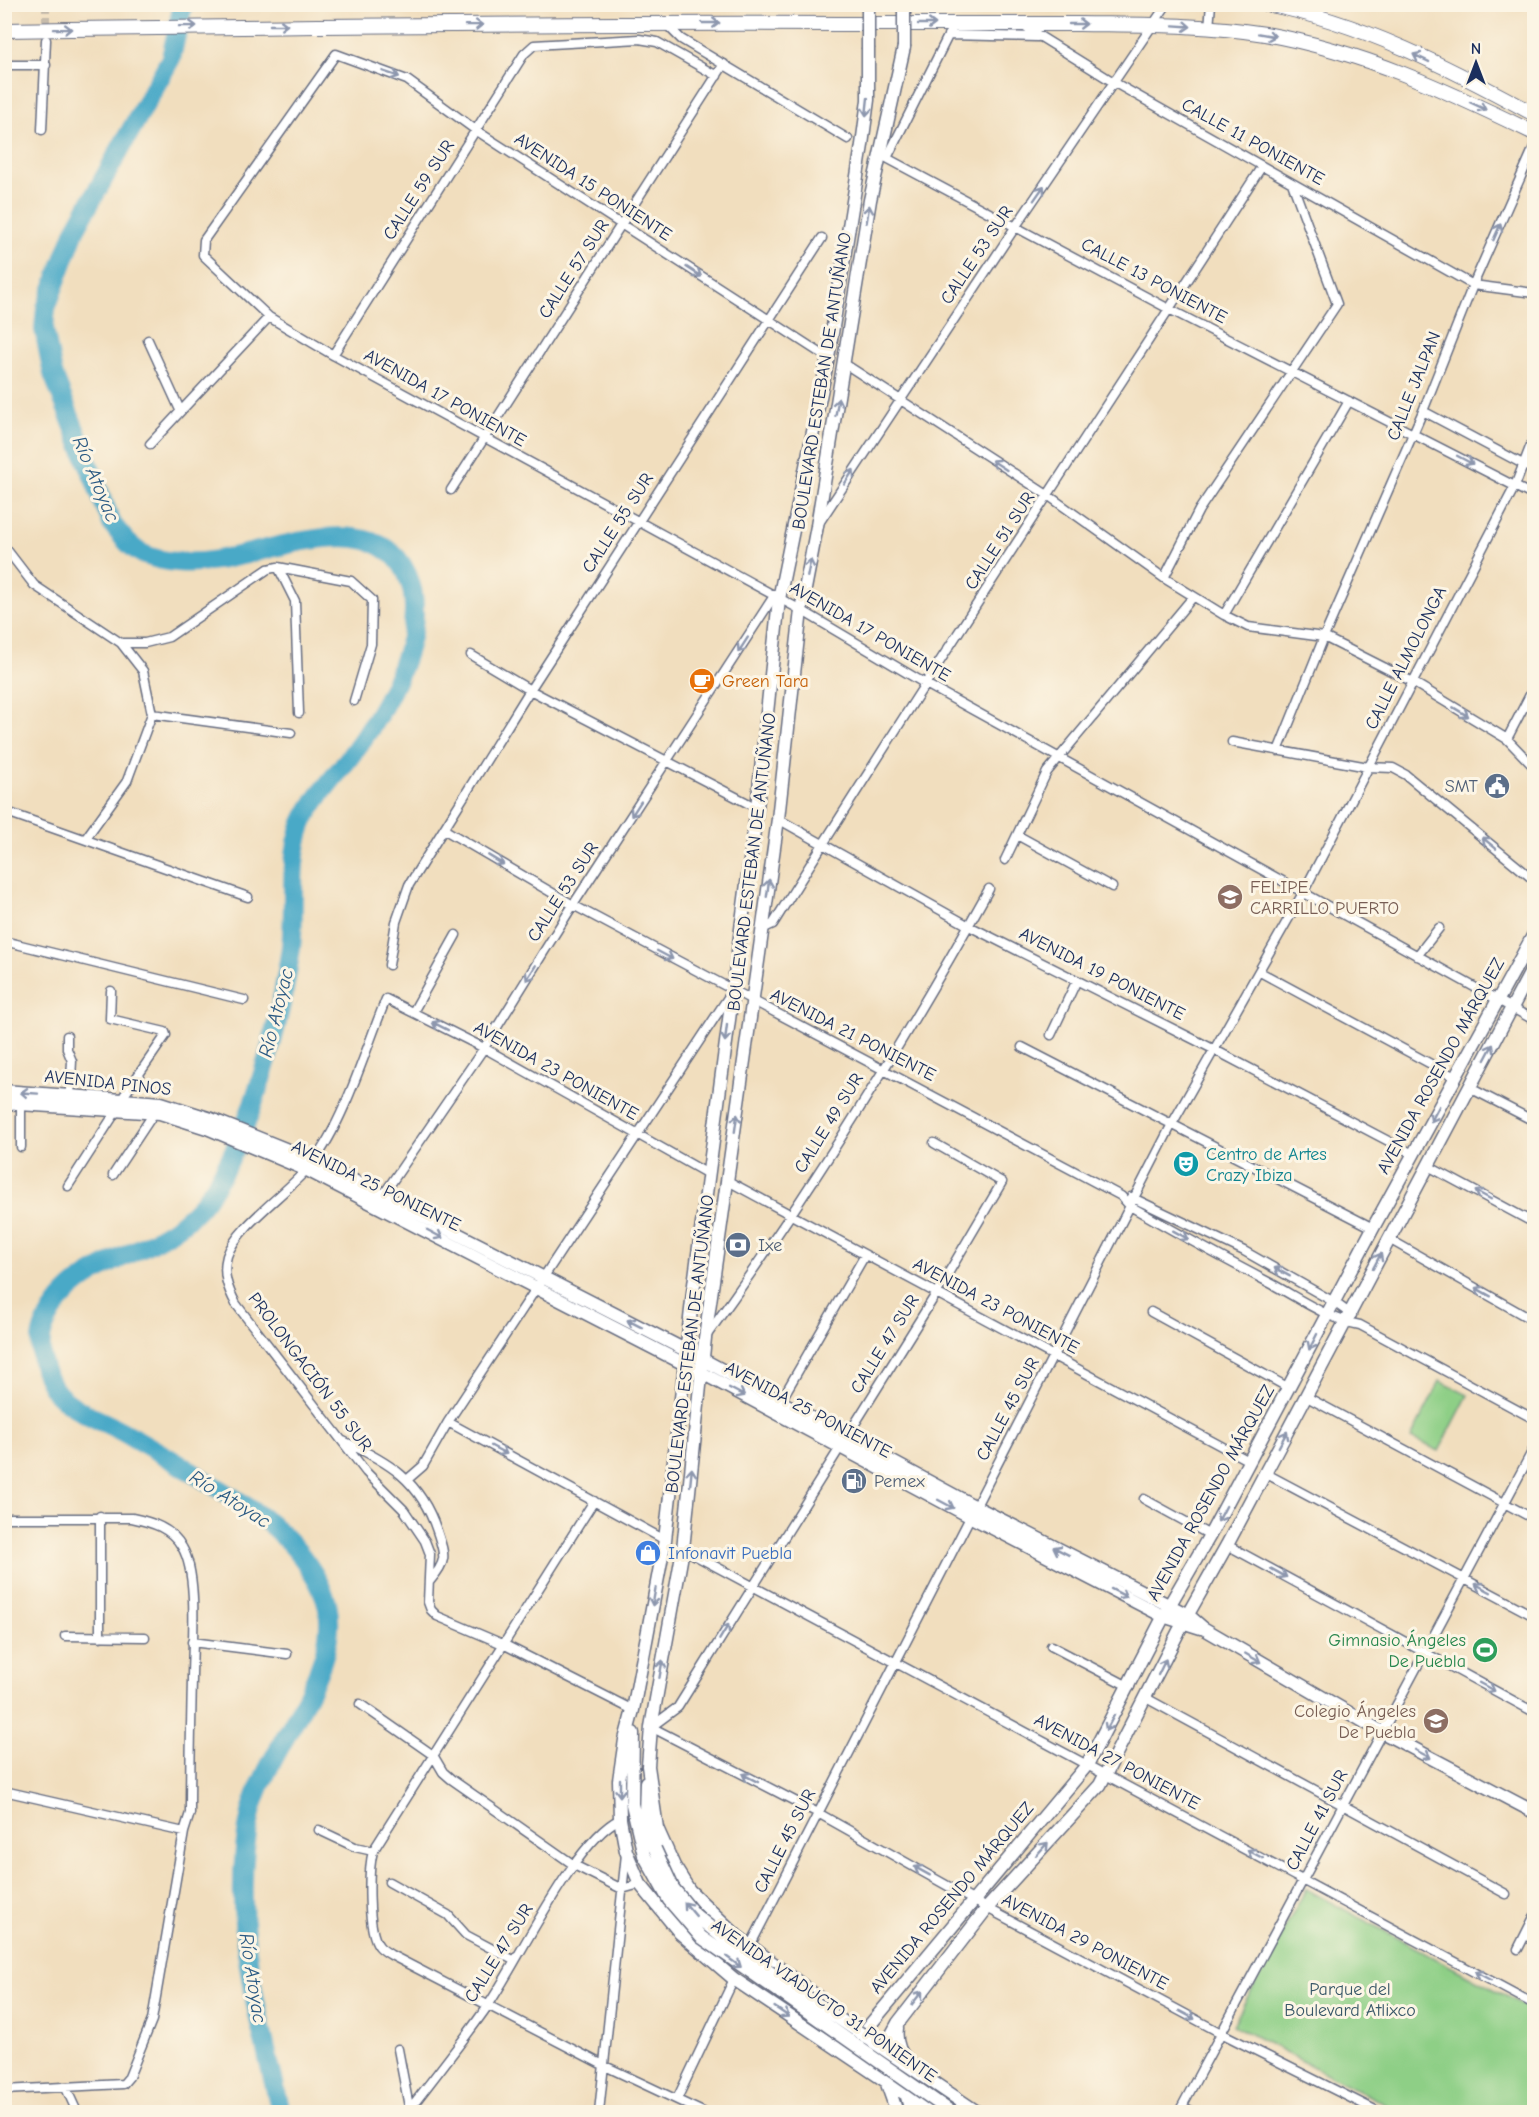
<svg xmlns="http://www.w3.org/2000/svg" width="1539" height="2117" viewBox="0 0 1539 2117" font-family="'Comic Neue',sans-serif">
<rect width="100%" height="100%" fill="#fcf5e5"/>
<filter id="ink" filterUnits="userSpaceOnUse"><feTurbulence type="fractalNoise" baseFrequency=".0167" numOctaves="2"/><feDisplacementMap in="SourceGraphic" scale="12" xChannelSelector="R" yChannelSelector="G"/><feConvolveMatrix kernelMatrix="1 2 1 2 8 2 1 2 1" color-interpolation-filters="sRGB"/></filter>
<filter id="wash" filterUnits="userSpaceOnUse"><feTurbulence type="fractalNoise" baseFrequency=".008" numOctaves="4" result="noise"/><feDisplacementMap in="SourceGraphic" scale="24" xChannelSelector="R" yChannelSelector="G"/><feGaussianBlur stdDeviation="1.35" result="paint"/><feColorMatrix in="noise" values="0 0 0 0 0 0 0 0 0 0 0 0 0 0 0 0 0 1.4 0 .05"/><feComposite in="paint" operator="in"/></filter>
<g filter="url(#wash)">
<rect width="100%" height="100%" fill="#f1debe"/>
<path fill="#8ecf86" stroke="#547f72" stroke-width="1.5" d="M1440 1381 1468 1395 1439 1451 1411 1438Z
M1306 1889 1534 2011V2112H1400L1233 2025Z"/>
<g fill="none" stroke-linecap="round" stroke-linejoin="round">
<path stroke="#48a9c7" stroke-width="20" d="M183 4 171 58 75 230 46 308 44 329 53 374 112 524C121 535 129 547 143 554 165 564 194 564 217 560 270 553 376 505 407 574 432 630 385 710 352 754 336 776 312 800 302 825 287 866 297 912 290 954 279 1028 250 1139 206 1199 165 1256 78 1255 46 1323 35 1345 42 1376 58 1394 76 1412 101 1420 123 1432 149 1446 174 1461 198 1476 249 1506 298 1536 323 1592 353 1659 266 1747 251 1813 228 1913 258 2016 281 2112"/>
</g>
</g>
<g filter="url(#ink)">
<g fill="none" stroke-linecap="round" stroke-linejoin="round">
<path stroke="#c6bbab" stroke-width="8" stroke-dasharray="8 4" stroke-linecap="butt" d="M46 4V33"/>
<g stroke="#666c80" stroke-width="11">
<path id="street" d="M665 23 681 39 848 139
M1020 24 1115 83 1473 285 1534 293
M1209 28 1211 4
M948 35 1037 37
M4 65H46
M42 130 46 40
M881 155 1169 309 1534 496
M887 158 954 24
M148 340 180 410
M333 355 524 54 534 45 639 39 657 42 717 76
M828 358 477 131 407 80 336 54 204 240 203 255 269 317 333 355 801 610 924 683 1534 1020
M845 364 1049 496 1164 578 1224 615 1248 627 1324 637 1411 681 1507 739 1534 767
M1423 411 1534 470
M150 444 269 317
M451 490 724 64
M819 523 1016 226 1167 4
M4 546 34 585 121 643 143 671 152 714 127 781 86 838
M278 567 295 601 299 713
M1164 578 1199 510 1337 304 1292 183
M1224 615 1349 401
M121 643H145L169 637 268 569 278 567 351 581 372 600 371 644 354 701
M471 655 530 690 757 808
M152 714 291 733
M1507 739 1534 687
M1232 742 1368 767 1393 768 1406 775 1534 880
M1278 751 1324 637 1423 411 1473 285 1534 147
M4 811 248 897
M778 819 969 926 1213 1049 1413 1154
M445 830 573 905 1121 1196 1130 1206C1177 1233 1224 1259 1272 1284 1300 1299 1328 1319 1360 1325L1534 1419
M1017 835 1112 887
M1005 860 1047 772 1193 597
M762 929 773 924C932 669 1098 419 1262 166
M4 941 244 1000
M1417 956 1439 928
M389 965 396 922 409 885 530 690 822 238
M1260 972 1455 1077
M111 991 110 1019 165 1032 166 1035 121 1100
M413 1012 456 935
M1051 1035 1077 980
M67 1036V1049L72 1061 70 1096
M1022 1047 1373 1228
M1470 1088 1534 1121
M21 1147V1104
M1428 1166 1534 1223
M113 1175 154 1113
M728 1181 1249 1461
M68 1186 117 1110
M1131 1197 1244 1251 1334 1302 1352 1315
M381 1198 484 1048 573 905 774 596
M1389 1239 1534 1321
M1151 1312 1289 1388
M707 1335C810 1193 904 1042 989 889
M1305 1396 1534 1519
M779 1404 865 1255
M448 1422 665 1540
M343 1441C389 1462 420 1480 437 1531 445 1556 448 1560 430 1581
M1265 1473 1534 1616
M408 1479 423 1466 448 1422 731 993
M1144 1499 1210 1535
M594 1501 373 1851C368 1870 367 1931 379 1946 382 1950 388 1953 391 1955L605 2066 703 2112
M4 1518H132C151 1522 172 1528 182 1547 199 1575 192 1645 192 1679 191 1724 190 1769 190 1813L184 1832 4 1791
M1227 1545 1534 1712
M683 1549 1534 2004
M65 1636 145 1637
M100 1637V1516
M192 1642 287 1654
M1051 1646 1130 1687
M4 1686 5 1679
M1146 1698 1506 1894
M360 1704 433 1755 443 1772 451 1779 574 1865 622 1889 640 1884
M633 1710 505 1645 437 1616 431 1610 428 1602 430 1554 425 1541 404 1510 366 1472 236 1304C228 1289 222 1274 227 1256 237 1225 292 1190 313 1162 344 1122 366 1048 386 999L484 1048 708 1174
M651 1727 818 1813 987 1908 1221 2033 1379 2112
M651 1727 678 1707 936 1294 1002 1182 934 1143
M319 1830 355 1847 373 1851
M389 1882 448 1915 466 1935 515 1961
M750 1946 1172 1124 1303 893 1515 486 1534 437
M1518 1949 1534 1917
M398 2049 410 2112
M66 2088 77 2112
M4 2090 123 2084 129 2077 152 2020 184 1832
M677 2099 734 1979
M1184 2107 1193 2112
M409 2110C436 2075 464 2040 489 2004 520 1958 575 1840 620 1819
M599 2112 626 1854
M1179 2112 1534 1448"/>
</g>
<g stroke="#666c80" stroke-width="15">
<path id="secondary" d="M868 49V100L862 145 828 358 779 599 757 808 693 1292 665 1540 633 1710 625 1740 619 1780 620 1819 626 1851 640 1884 680 1933 734 1979 932 2112
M4 1091 161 1103 211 1119 315 1161 687 1351 974 1506 1188 1615 1203 1628 1382 1732 1534 1812
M4 1103 160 1113 207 1128 307 1170 702 1373 969 1516 1163 1616 1201 1628
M633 1733 632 1804 644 1855
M646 1782 645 1815 655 1849
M831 2007 737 1936 689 1890 674 1866 657 1828 648 1766 651 1727 683 1549 705 1338 778 819 801 610 817 526 870 200 904 47
M897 2028C895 2044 900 2054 912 2065
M869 2043 864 2032 1087 1765 1169 1606 1210 1535 1373 1228 1534 934
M885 2047 898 2023 987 1908 1100 1785 1183 1623 1227 1545 1534 966
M886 2048 906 2093 911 2112
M886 2081 897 2112"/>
</g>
<g stroke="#666c80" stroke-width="16">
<path id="primary" d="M1266 4C1361 22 1450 68 1534 114
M4 30C285 26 565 23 845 24 923 24 1001 24 1079 24 1141 25 1204 24 1265 34 1362 51 1448 91 1534 133"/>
</g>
<use href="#street" stroke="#fff" stroke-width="8"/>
<use href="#secondary" stroke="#fff" stroke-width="12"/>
<use href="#primary" stroke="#fff" stroke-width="14"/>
<g stroke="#666c80" stroke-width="15" stroke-linecap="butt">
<path id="secondary-bridge" d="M904 4V47
M868 49V4
M655 1849 673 1888 695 1915 743 1954 977 2112
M644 1855 669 1900 701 1937 951 2112"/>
</g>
<use href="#secondary-bridge" stroke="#fff" stroke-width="12"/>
</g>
<defs><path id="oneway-shaft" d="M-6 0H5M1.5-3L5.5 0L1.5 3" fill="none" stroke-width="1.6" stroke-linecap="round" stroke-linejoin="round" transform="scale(1.5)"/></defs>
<g stroke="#8d97ae">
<use href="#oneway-shaft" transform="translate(711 23)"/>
<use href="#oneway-shaft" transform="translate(927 24)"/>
<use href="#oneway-shaft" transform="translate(1078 24)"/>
<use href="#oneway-shaft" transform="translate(279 25)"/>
<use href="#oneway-shaft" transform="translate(474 25) rotate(-1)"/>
<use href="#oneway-shaft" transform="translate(188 26) rotate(-1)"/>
<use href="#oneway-shaft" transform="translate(1182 26) rotate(4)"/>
<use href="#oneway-shaft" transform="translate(63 29) rotate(-1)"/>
<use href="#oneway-shaft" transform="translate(1267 35) rotate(10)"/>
<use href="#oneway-shaft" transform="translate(1421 58) rotate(-154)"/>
<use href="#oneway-shaft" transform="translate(391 74) rotate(19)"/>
<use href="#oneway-shaft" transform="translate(1478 106) rotate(26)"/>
<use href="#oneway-shaft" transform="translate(867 107) rotate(96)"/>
<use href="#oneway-shaft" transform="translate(1039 193) rotate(-55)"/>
<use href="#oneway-shaft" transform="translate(868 214) rotate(-81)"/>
<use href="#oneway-shaft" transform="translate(1497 232) rotate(-66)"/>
<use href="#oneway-shaft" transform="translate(694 272) rotate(33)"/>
<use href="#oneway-shaft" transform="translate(837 407) rotate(-80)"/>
<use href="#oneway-shaft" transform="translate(1465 460) rotate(28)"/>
<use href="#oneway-shaft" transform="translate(999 465) rotate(-147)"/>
<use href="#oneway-shaft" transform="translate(849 477) rotate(-57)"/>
<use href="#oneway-shaft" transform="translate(809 568) rotate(-79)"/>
<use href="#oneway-shaft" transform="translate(743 645) rotate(123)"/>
<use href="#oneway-shaft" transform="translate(1461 712) rotate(31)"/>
<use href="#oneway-shaft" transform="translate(636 809) rotate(123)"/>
<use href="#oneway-shaft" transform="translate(1489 843) rotate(-141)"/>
<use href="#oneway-shaft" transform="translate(496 860) rotate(31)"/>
<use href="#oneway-shaft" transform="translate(768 888) rotate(-82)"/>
<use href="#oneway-shaft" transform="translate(665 955) rotate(28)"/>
<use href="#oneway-shaft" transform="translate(531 973) rotate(122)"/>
<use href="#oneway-shaft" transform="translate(440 1026) rotate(-153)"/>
<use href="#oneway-shaft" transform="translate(726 1033) rotate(97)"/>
<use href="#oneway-shaft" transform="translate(1489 1052) rotate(-62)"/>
<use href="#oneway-shaft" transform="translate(29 1093) rotate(-176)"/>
<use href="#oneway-shaft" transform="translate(1435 1114) rotate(118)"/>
<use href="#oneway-shaft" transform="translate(736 1123) rotate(-82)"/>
<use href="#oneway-shaft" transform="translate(1483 1195) rotate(-152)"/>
<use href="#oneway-shaft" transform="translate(435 1234) rotate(28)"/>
<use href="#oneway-shaft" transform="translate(1181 1235) rotate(29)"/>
<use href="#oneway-shaft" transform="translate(1377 1261) rotate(-62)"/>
<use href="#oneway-shaft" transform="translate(1282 1272) rotate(-151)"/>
<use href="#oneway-shaft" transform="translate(1483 1292) rotate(-151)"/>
<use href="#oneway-shaft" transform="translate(635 1324) rotate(-153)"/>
<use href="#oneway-shaft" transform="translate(1313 1342) rotate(117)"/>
<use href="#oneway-shaft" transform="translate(737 1392) rotate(28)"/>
<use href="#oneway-shaft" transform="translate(1283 1439) rotate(-62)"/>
<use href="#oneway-shaft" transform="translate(499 1450) rotate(28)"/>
<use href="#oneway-shaft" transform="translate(691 1477) rotate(-84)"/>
<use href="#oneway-shaft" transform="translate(946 1504) rotate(28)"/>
<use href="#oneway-shaft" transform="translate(1222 1514) rotate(118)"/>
<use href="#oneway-shaft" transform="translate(1061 1551) rotate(-153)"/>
<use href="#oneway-shaft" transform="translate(1279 1573) rotate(29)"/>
<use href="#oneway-shaft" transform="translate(1483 1588) rotate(-152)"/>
<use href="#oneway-shaft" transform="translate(1119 1593) rotate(27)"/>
<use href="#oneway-shaft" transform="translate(654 1597) rotate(100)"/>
<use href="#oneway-shaft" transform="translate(724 1632) rotate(-59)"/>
<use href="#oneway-shaft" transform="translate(1253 1658) rotate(30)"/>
<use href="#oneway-shaft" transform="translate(1162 1667) rotate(-64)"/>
<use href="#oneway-shaft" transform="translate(661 1669) rotate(-80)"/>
<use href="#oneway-shaft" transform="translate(1487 1687) rotate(28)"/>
<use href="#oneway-shaft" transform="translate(1110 1723) rotate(118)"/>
<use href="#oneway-shaft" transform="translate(1423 1754) rotate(28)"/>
<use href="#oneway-shaft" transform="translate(750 1778) rotate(-153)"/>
<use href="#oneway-shaft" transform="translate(620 1788) rotate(90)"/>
<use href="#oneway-shaft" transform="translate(1042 1849) rotate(-48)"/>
<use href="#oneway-shaft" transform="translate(1255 1854) rotate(-152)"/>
<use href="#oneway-shaft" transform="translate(922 1871) rotate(-151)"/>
<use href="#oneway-shaft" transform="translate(690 1909) rotate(-130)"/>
<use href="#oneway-shaft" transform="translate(734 1962) rotate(36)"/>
<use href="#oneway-shaft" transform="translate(1483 1976) rotate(-152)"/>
<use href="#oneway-shaft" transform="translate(917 1998) rotate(-52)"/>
<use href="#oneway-shaft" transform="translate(782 2012) rotate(34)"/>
<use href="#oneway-shaft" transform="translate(1187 2015) rotate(28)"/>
</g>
</g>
<defs>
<g id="cafe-disc" transform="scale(1.35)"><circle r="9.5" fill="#e8710a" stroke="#fcf5e5"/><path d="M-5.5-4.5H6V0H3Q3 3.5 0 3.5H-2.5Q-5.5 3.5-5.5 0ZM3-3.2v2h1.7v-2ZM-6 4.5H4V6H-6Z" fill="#fff"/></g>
<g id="civic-disc" transform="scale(1.35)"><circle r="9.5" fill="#5c6f8a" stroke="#fcf5e5"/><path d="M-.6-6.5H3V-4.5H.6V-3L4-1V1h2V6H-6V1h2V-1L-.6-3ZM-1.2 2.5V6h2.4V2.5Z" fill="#fff"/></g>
<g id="school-disc" transform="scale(1.35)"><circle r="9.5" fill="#8d6e63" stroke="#fcf5e5"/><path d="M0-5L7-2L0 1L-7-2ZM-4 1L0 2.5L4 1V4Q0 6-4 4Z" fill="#fff"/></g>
<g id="theatre-disc" transform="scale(1.35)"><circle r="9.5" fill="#0f9aa8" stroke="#fcf5e5"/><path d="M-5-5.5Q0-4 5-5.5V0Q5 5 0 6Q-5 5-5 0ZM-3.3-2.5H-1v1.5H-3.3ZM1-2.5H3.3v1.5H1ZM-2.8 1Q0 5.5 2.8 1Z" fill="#fff"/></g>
<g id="bank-disc" transform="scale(1.35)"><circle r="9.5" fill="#5c6f8a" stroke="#fcf5e5"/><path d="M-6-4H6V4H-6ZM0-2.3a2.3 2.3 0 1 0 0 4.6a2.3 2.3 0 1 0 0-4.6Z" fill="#fff"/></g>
<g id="fuel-disc" transform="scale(1.35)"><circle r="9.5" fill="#5c6f8a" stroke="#fcf5e5"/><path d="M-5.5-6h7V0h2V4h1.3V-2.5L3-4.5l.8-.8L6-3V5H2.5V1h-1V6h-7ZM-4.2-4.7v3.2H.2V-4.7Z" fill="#fff"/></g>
<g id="shop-disc" transform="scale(1.35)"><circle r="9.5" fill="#3f7fe0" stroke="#fcf5e5"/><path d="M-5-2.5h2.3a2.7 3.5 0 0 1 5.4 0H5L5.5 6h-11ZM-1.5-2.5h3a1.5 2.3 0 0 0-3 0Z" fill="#fff"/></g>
<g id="stadium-disc" transform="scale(1.35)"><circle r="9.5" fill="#2e9e5b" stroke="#fcf5e5"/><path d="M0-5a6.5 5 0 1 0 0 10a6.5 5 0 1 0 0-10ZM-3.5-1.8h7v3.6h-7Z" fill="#fff"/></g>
</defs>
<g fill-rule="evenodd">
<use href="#cafe-disc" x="702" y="681"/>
<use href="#civic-disc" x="1497" y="786"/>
<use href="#school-disc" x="1230" y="897"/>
<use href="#theatre-disc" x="1186" y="1164"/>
<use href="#bank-disc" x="738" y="1245"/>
<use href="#fuel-disc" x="854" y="1481"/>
<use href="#shop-disc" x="648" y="1553"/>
<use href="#stadium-disc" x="1485" y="1650"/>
<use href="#school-disc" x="1436" y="1721"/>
</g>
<g text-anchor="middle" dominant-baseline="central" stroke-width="6" stroke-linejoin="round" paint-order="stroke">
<g font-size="18" fill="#1b2f5e" stroke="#fcf5e5">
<text transform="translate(1253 142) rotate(29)">CALLE 11 PONIENTE</text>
<text transform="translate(593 187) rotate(33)">AVENIDA 15 PONIENTE</text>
<text transform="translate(419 190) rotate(-57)">CALLE 59 SUR</text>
<text transform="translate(977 255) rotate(-56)">CALLE 53 SUR</text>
<text transform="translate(574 269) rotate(-57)">CALLE 57 SUR</text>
<text transform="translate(1154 281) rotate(28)">CALLE 13 PONIENTE</text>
<text transform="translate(822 381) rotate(-81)">BOULEVARD ESTEBAN DE ANTUÑANO</text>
<text transform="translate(1414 386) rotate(-68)">CALLE JALPAN</text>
<text transform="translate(445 398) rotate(29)">AVENIDA 17 PONIENTE</text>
<text transform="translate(618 523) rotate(-57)">CALLE 55 SUR</text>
<text transform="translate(1000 541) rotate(-57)">CALLE 51 SUR</text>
<text transform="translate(870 632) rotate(30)">AVENIDA 17 PONIENTE</text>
<text transform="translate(1406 658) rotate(-63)">CALLE ALMOLONGA</text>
<text transform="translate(752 862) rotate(-83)">BOULEVARD ESTEBAN DE ANTUÑANO</text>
<text transform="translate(563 892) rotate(-57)">CALLE 53 SUR</text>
<text transform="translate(1102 974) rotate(27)">AVENIDA 19 PONIENTE</text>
<text transform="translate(853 1035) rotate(27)">AVENIDA 21 PONIENTE</text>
<text transform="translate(1441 1066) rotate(-61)">AVENIDA ROSENDO MÁRQUEZ</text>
<text transform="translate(556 1071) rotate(29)">AVENIDA 23 PONIENTE</text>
<text transform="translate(108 1083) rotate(6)">AVENIDA PINOS</text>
<text transform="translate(829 1123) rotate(-58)">CALLE 49 SUR</text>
<text transform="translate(376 1186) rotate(26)">AVENIDA 25 PONIENTE</text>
<text transform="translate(996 1306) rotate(28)">AVENIDA 23 PONIENTE</text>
<text transform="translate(690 1344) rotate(-83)">BOULEVARD ESTEBAN DE ANTUÑANO</text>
<text transform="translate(885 1344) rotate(-58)">CALLE 47 SUR</text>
<text transform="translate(310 1372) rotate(53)">PROLONGACIÓN 55 SUR</text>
<text transform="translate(1008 1409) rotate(-62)">CALLE 45 SUR</text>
<text transform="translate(808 1410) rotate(28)">AVENIDA 25 PONIENTE</text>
<text transform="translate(1211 1493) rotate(-61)">AVENIDA ROSENDO MÁRQUEZ</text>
<text transform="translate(1117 1762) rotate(28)">AVENIDA 27 PONIENTE</text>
<text transform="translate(1317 1820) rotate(-62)">CALLE 41 SUR</text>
<text transform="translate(785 1841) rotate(-63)">CALLE 45 SUR</text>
<text transform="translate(952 1898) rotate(-50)">AVENIDA ROSENDO MÁRQUEZ</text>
<text transform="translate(1085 1942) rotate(28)">AVENIDA 29 PONIENTE</text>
<text transform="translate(499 1953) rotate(-58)">CALLE 47 SUR</text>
<text transform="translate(824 2001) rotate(35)">AVENIDA VIADUCTO 31 PONIENTE</text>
</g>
<g font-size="18" fill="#c56008" stroke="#fcf5e5" text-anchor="start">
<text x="722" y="681">Green Tara</text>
</g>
<g font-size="18" fill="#4e5e75" stroke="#fcf5e5" text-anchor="start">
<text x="1478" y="786" text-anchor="end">SMT</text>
<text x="758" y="1245">Ixe</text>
<text x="874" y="1481">Pemex</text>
</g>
<g font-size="18" fill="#785e54" stroke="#fcf5e5" text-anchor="start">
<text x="1250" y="887">FELIPE<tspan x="1250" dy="21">CARRILLO PUERTO</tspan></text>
<text x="1416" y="1711" text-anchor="end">Colegio Ángeles<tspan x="1416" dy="21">De Puebla</tspan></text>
</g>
<g font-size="18" fill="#0d838f" stroke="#fcf5e5" text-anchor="start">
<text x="1206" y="1154">Centro de Artes<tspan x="1206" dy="21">Crazy Ibiza</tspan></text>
</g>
<g font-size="18" fill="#366cbe" stroke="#fcf5e5" text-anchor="start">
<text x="668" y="1553">Infonavit Puebla</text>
</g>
<g font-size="18" fill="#27864d" stroke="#fcf5e5" text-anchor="end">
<text x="1466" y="1640">Gimnasio Ángeles<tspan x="1466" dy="21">De Puebla</tspan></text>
</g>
<g font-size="18" fill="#385768" stroke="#fcf5e5">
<text x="1350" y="1989">Parque del<tspan x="1350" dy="21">Boulevard Atlixco</tspan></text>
</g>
<g font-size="20" font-style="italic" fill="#2b5a83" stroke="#fcf5e5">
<text transform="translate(96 479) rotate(67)">Río Atoyac</text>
<text transform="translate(276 1013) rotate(-76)">Río Atoyac</text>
<text transform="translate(230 1499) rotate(32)">Río Atoyac</text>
<text transform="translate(253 1978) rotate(81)">Río Atoyac</text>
</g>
</g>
<rect width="1539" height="2117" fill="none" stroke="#fcf5e5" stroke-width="24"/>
<g transform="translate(1476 63)" stroke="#fcf5e5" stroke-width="4.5" paint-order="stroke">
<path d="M0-4.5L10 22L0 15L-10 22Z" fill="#1b2f5e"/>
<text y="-9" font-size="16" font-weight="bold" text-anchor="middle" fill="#1b2f5e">N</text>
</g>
</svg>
